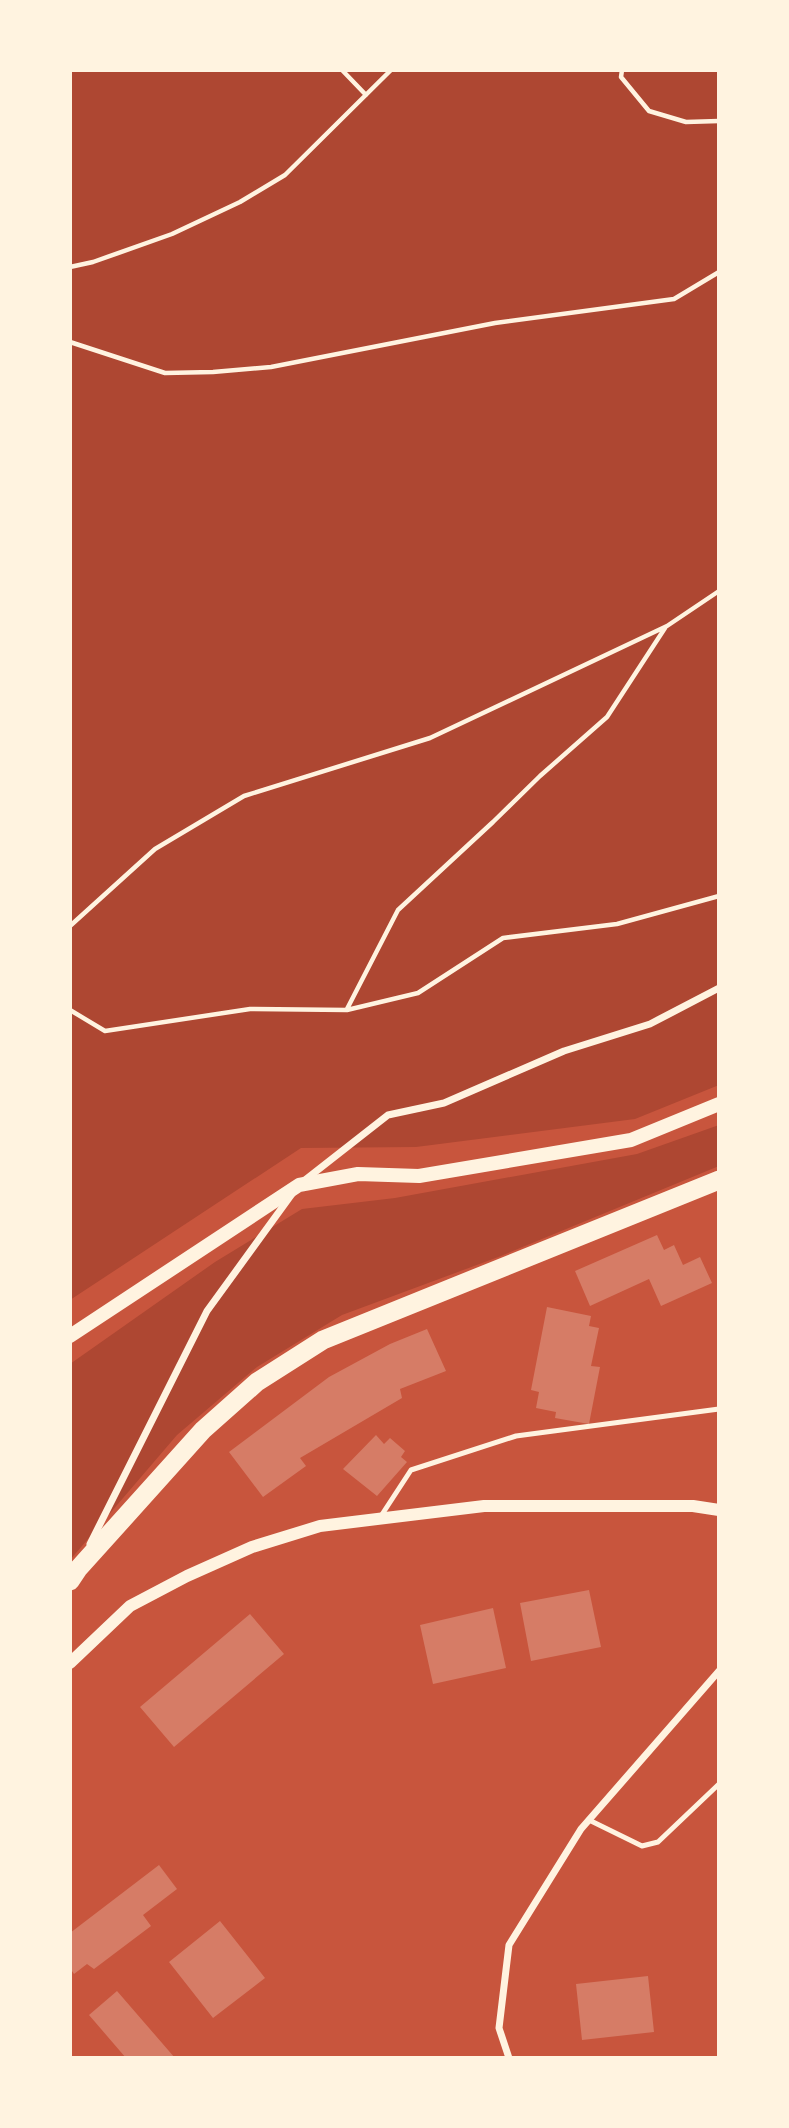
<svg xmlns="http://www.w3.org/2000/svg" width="789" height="2128" viewBox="0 0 789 2128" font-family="'Golos Text',sans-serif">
<rect width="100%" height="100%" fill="#c8553d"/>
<path fill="#ae4732" d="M70 70H719V1085L635 1119 416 1147 301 1148 70 1300Z
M719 1125V1166L501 1256 342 1315 257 1367 177 1435 70 1560V1364L215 1262 302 1209 395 1198 637 1154Z"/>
<path fill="#d67c66" d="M657 1235 664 1250 674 1245 683 1265 700 1257 712 1283 661 1306 649 1279 590 1306 575 1271Z
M547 1307 591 1316 589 1326 599 1328 591 1366 600 1367 589 1424 555 1418 556 1412 536 1408 539 1392 531 1390Z
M427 1329 446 1371 400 1389 402 1398 300 1458 306 1466 263 1497 229 1452 329 1377 390 1344Z
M376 1435 384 1444 390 1438 405 1451 401 1457 407 1462 377 1496 343 1469Z
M589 1590 601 1647 531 1661 520 1603Z
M493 1608 506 1668 433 1684 420 1625Z
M250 1614 284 1654 174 1747 140 1707Z
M159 1865 177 1889 143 1915 151 1926 94 1969 87 1964 74 1974 70 1968V1933Z
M220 1921 265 1978 213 2018 169 1962Z
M648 1976 654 2032 582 2040 576 1984Z
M117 1991 175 2058H126L89 2015Z"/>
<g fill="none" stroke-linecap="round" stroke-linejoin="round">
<path stroke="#fff3e0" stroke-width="4.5" d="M342 70 366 95
M622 70 621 77 649 111 686 122 719 121
M70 267 93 262 172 234 240 202 285 175 391 70
M70 342 165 373 213 372 271 367 495 323 674 299 719 272
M70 926 155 849 244 796 430 738 667 626 719 591
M347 1009 398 910 493 822 540 776 607 717 665 628
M70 1010 105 1031 250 1009 347 1010 418 993 503 938 617 924 719 896"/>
<path stroke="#fff3e0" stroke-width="5" d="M381 1516 411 1470 516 1436 719 1409
M589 1820 642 1846 658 1842 719 1784"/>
<path stroke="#fff3e0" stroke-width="7" d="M305 1180 388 1115 444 1103 564 1051 650 1024 719 988
M90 1544 207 1311 292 1194
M509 2058 499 2028 509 1945 581 1829 719 1671"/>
<path stroke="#fff3e0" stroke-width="12" d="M70 1663 130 1606 187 1576 252 1547 320 1526 484 1506H693L719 1510"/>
<path stroke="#fff3e0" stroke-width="14" d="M70 1336 299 1185 358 1174 419 1176 631 1140 719 1104"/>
<path stroke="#fff3e0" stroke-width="19" d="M70 1581 78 1569 203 1430 257 1382 323 1340 719 1180"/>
</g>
<rect width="789" height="2128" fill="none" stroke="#fff3e0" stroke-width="144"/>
</svg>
